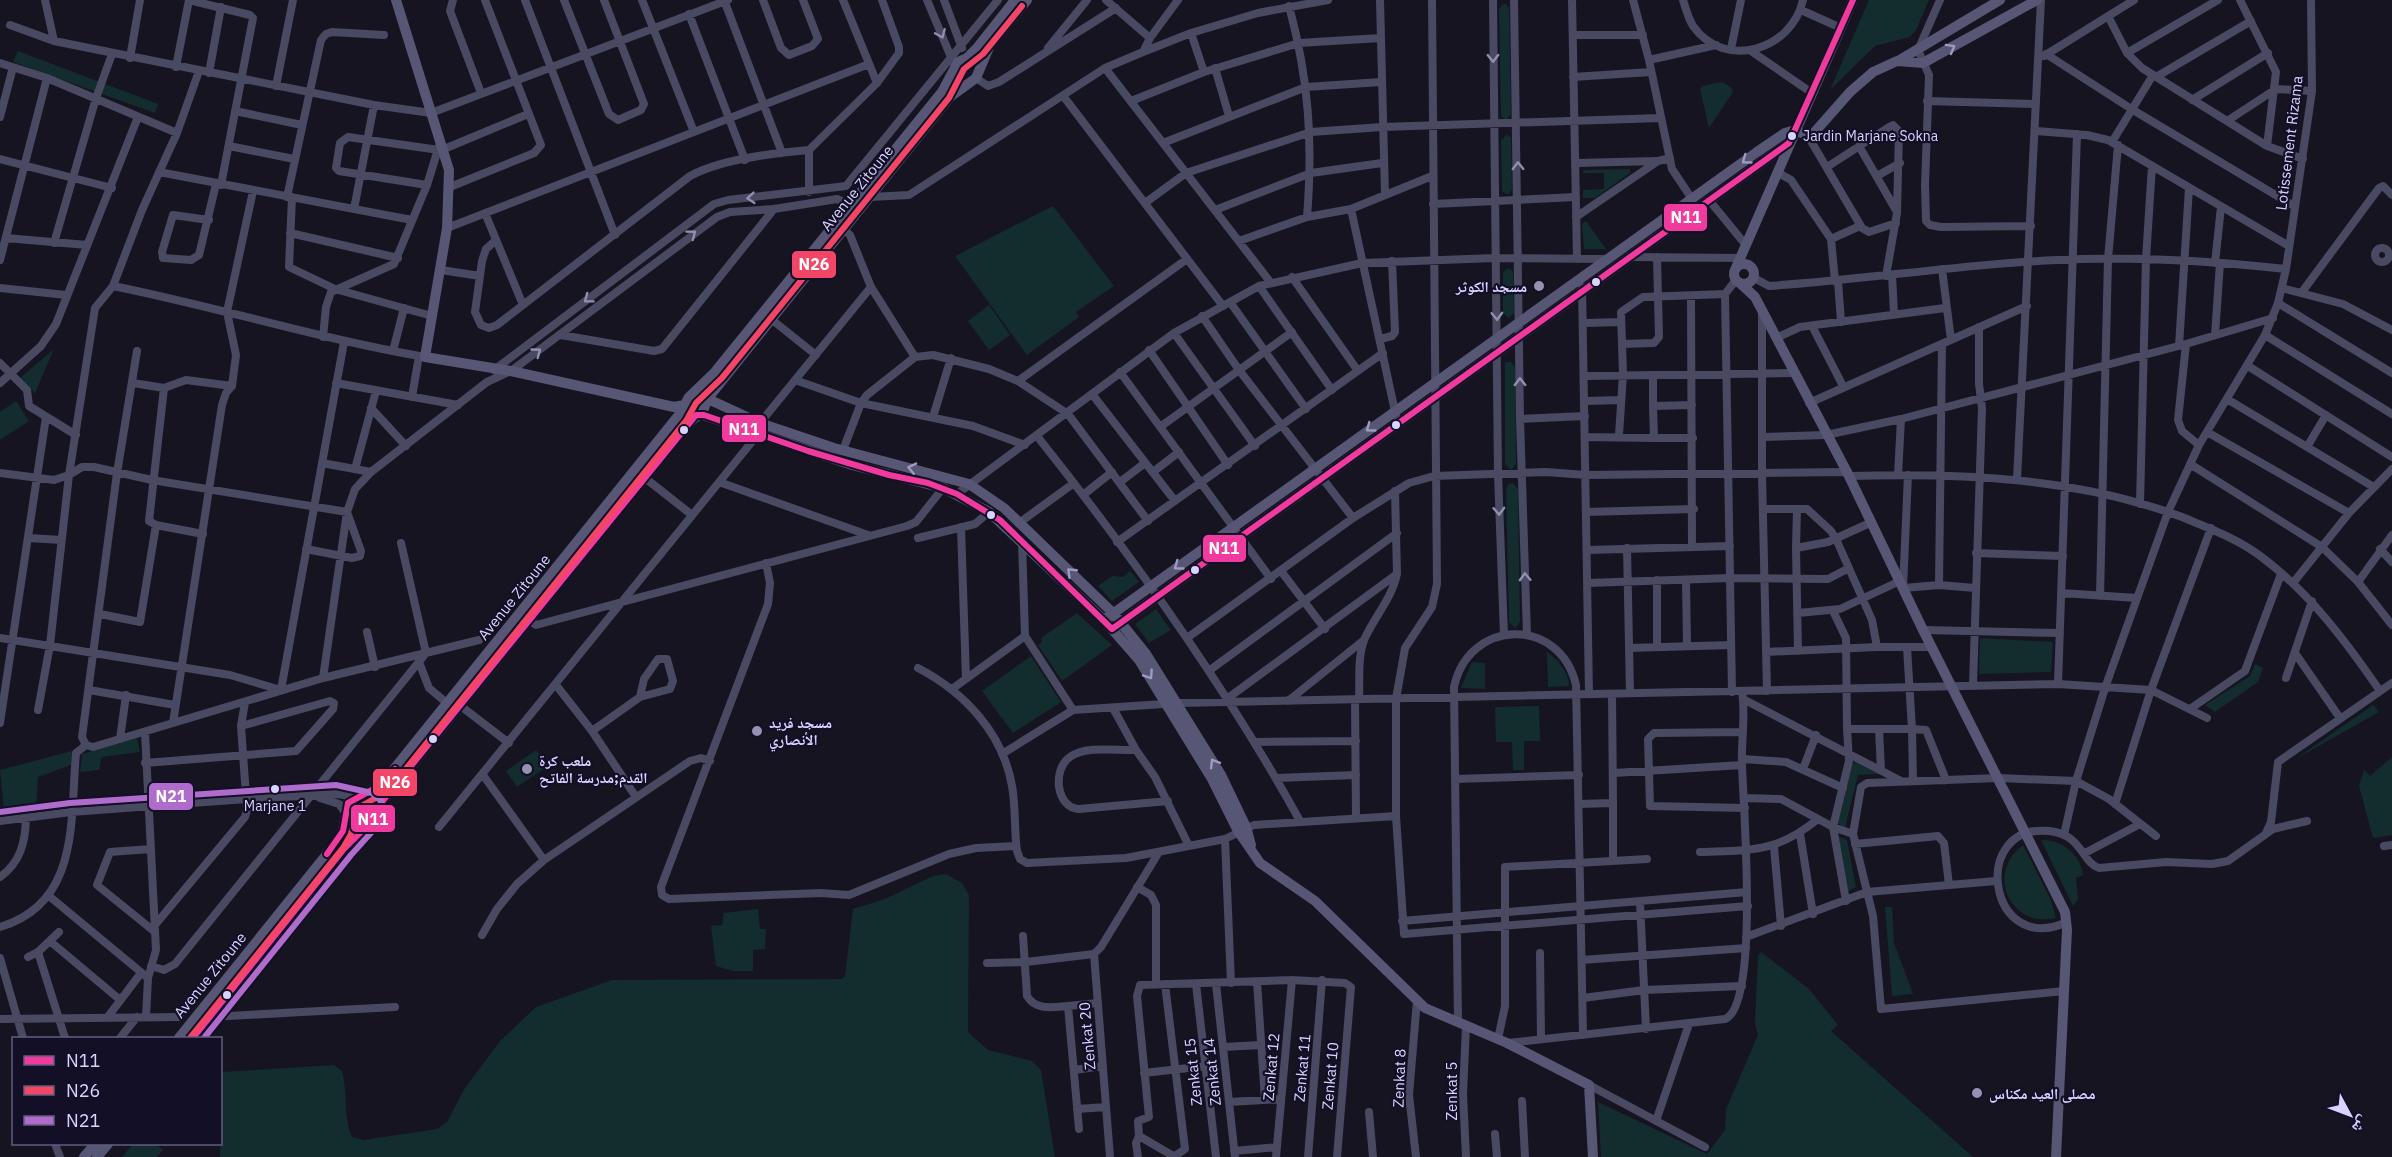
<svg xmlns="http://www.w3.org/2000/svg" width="2392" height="1157" viewBox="0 0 2392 1157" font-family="'IBM Plex Sans','Noto Naskh Arabic',sans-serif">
<rect width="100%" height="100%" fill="#161421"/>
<path fill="#132c2d" d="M1869 0H1929L1916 30 1910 37 1875 46 1830 90Z
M1504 3 1509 7 1511 114 1506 120 1501 116 1499 9Z
M18 51 158 104 155 113 13 62Z
M1722 82 1731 87 1733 92 1709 128 1700 89 1702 86Z
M1507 134 1511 138 1512 189 1508 195 1502 191 1501 140Z
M1630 169V173L1595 198H1583V190L1604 189V173H1583V170Z
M1053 206 1114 286 1076 312 1079 317 1027 355 955 256Z
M1586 221 1606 249H1584L1582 224Z
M1509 268 1513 272 1514 313 1509 318 1503 313V272Z
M989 305 1010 335 989 350 968 321Z
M54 349 35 393 20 378Z
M1505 362H1511L1515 367 1516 464 1511 470 1505 464Z
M16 401 29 421 0 440V412Z
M1513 483 1518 489 1520 622 1515 628 1509 622 1506 489 1508 484Z
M1130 571 1139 582 1112 601 1098 586 1112 576 1123 577Z
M1156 609 1171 630 1149 643 1135 624Z
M1077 613 1112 645 1062 681 1038 645 1042 642 1041 638Z
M1980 638 2053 642 2051 672 1979 674Z
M1547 652C1558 660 1569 672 1569 686L1548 687Z
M1031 656 1061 702 1013 733 982 691Z
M1472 662 1485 663V689L1461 688Z
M2255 664 2263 668 2258 682 2215 712 2205 705 2250 676Z
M2373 705 2379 712 2294 760Z
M1539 706 1540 741H1524V770H1513L1512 742H1496L1495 707Z
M137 738 140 752 102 757 99 770 80 772 82 754Z
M536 750 548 766 517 787 506 771Z
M72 751 71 765 38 777 36 807 4 810 0 770Z
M2392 757V835L2373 838 2359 786 2364 770 2370 776Z
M1856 762 1879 774 1858 775 1845 828 1838 823 1852 764Z
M1838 836 1847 840 1856 887 1848 891Z
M2041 840C2062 840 2080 853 2083 875L2076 878 2078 899 2073 906Z
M2023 845 2050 898 2056 918C2010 929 1985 873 2023 845Z
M946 874 962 883 969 895 968 1032 988 1050 1032 1061 1041 1070 1055 1157H220L222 1072 334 1065 342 1071C348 1093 343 1117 352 1137L364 1140 437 1129 447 1122 465 1088 500 1041 536 1007 612 980 842 979 845 976 853 909 885 899 933 876Z
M1885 907H1892L1894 943 1913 994 1892 996Z
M758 909 760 929H766L765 949 753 950V971H733L716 966 711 926 722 925 724 913Z
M1761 952 1809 989 1838 1025 1831 1031 1973 1157H1601L1598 1102 1707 1154 1725 1130 1726 1109 1758 1035 1755 1023 1758 956Z
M133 1144H155L163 1150 157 1157H122Z"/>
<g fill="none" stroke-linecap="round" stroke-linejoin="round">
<path stroke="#4a4962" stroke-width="8" d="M45 0 54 41 374 105 431 113 728 0
M189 0 250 15 253 18 221 185
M453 0 450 11 481 93
M525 0 615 235
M564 0 609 114 618 120 641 110 644 104 604 0
M642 0 694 132
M724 0 782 153
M763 0 781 48 789 55 812 46 818 39 803 0
M843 0 877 83
M927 0 953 62
M944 0 962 48
M1106 0 1150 38
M1380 0 1385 195
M1432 0 1437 584 1432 607 1405 648 1396 699V816L1404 934 1748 906
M1493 0 1498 474 1504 635
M1514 0 1520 419 1527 635
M1572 0 1577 259
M1633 0 1649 60 1672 169 1692 199
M1683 0C1686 9 1688 18 1693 26 1725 71 1792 50 1803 0
M1940 0 1918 50 1929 75 1925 185 1926 221 1930 225 1941 227 2031 226
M2240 0 2276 72 2267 146
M1289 6C1309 80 1313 142 1307 217
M1801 10 1841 28
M689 14 745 160
M2108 16 2127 53 2142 68 2267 146 2303 159
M10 25 54 41
M1191 33 1204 72
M1574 35H1643
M1048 48 1087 0
M1731 49 1741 0
M1751 51 1812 93
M1143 52 1150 38 1178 0
M2127 53 2218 0
M2046 54 2133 110 2294 206
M2044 56 2134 0
M130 58 140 0
M1649 60 1716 45
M0 63 47 78 177 133
M176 67 189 0
M1105 68 1271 283
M1215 68 1229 116
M209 73 221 7
M1573 77 1651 72
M2156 77 2251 21
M976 78 988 86 999 82 1116 8
M276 86 293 0
M1064 97 1223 306
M2192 100 2268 53
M1131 101 1204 72 1299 43 1381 38
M1927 101 2036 104
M235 111 302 125
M0 117 13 67
M2227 121 2276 89 2312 91
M2036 131 2087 135 2108 140 2289 246
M1808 136 1862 228 1869 232 1896 223
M2112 142 2153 75
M1163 143 1306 87 1381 82
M229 146 294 159
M1859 146 1897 212
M444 149 528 114
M0 159 112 188
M1576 163 1657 161
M1827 167 1889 127 1893 125 1899 131 1897 213 1886 276
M159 172 412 220
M1777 172 1791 180 1831 239 1835 281
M1877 176 1900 163
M427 185 339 171 336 168 340 143 348 137 439 150
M450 187 534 153 541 145 485 0
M809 192V150L877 83 899 53V47L882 0
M287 197 321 40 326 34 332 32 384 35
M292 197 289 267 335 289 432 316
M870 197 909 195 1105 68 1143 52 1191 33 1258 13 1328 0
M1709 200 1745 244
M1145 203 1186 173 1311 132 1382 127 1661 118
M1433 204 1576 197
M354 209 374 105
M1351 209 1396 416
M1215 210 1311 173 1382 163
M485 213 523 305
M1576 217 1658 161 1670 158
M209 220 173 215 162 252 163 258 191 260 199 255 216 184
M447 228 869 64
M843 229 850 235 871 287 915 357
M290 233 398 258
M6 238 87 245
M1831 239 1860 226
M495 241 486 249 482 261 475 312 481 325 489 328 497 325 690 176C721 159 773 153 809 150
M1239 241 1307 217 1351 209 1432 176
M54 243 96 98 112 54
M2375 255a7 7 0 1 1 14 0a7 7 0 1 1-14 0Z
M1632 257 1740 258
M0 260 47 78
M2215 263 2221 207
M1942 269 1951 340
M441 270 480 276
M1892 275 1894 314
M1292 277 1358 371
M1754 278 1769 286C1873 279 1977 262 2082 259 2150 257 2218 262 2286 269
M1838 281 1841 322
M113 286C218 307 320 339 425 357
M1259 286 1332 390
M1582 287 1589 694
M0 288 66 295
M2282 288 2343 304 2392 330
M2302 292 2379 188 2383 186 2392 195
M1691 296 1692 546
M1230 302 1306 409
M2278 303 2392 373
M1762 314V474L1767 691
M1202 316 1239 370 1353 518
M771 319 816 355
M1584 323 1621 322
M1812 326 1843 386
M1174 333 1255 446
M561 335 654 351 662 349 774 209
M2215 335 2220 263
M2265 335 2392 414
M323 337 326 307 331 292 394 264 427 185 440 143
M1776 338 1800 327 1945 308
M1380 339 1392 336 1395 332 1392 261
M1622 344 1654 343 1659 337 1657 257
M2186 344 2178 420 2182 431 2199 445
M2179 346 2189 188
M1149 350 1228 465
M393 351 404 308
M0 363 27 390 29 406 76 435
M2248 366 2392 457
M494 370 714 204 728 200 846 186 998 0
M1120 372 1271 579
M1653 375V406
M1586 376 1793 373
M795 380 861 403 973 426 1025 445
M1018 381 1187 259
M0 383 41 346 56 324 138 117
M133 383 164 388 186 380 232 386
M336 383 458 405
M164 388 149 521 156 525 203 534
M1092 394 1175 501
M412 397 419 356
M2227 399 2372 486
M1585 401 1621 400
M1809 403 2027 306
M1692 405 1653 406 1654 438H1693
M371 408 406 446
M933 417 951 358
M1520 419 1585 416
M760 423 871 287
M1160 427 1292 332
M2207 432 2349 513
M1619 435 1623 375 1621 312 1643 297 1725 294
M1037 436C1134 558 1225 685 1300 821
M1585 437 1654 438
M1763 437 1826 435 1901 419 2186 344 2273 318
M2307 447 2326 415
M843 450 861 403 867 395 915 357 933 355 989 369 1018 381 1068 414 1148 521
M322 463 371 472
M2190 464 2322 547 2358 582 2392 625
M355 469 376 391
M1153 472 1179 452
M0 473 54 480 69 475 95 308 113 286 142 210 177 133 199 71
M1898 475 1901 419
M1908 475 1903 588 1939 585 1975 588
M1849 476C1962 473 2075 477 2182 517 2208 528 2236 538 2259 555 2309 592 2345 640 2380 691
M645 478 692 515
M2017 479 2041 0
M719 482 868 535
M1120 482 1145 463
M957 494 1174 333 1259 286 1362 263 1495 258 1607 259
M1083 495 1112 472
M2140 504 2146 259 2152 166
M1764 509H1807L1831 531 1836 539 1872 620 1877 647
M1586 512 1694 509
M1019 523 1074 483
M961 527 966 679
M29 538 61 540
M918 538 975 524 989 512
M1117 542 1383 353
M1627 548 1630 693
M1796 548 1797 509
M2380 549 2392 562
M1588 550 1730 546
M1976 553 2063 556
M766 563 770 583 768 604 661 887 662 895 669 899 821 893 849 895 949 854 976 848 1016 846
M1281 571 1325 629
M1657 580V646
M1686 580 1687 646
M2358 582 2392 535
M1588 583 1730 578 1828 579 1849 568
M2293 583 2349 513 2392 469
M1939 585 1942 344
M2061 593 2137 598
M2100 596 2108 259 2118 145
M1833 611 1846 638 1847 729H1912L1913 781
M1798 613 1840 609 1900 581
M100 614 140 622 156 525
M529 620 536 625 907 526 916 522 943 488
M1923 630 2060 633
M367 632 375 667
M1025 636 1073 710
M0 638 230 675 281 690 344 342
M1187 638 1353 518 1409 483 1434 476 1546 472 1586 475 1847 472
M1907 647 1912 729 1926 730 1946 780
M1629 648 1731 645
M1798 651 1796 548 1828 542 1872 522
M1766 652 1877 647H1932
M2295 653 2340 718
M419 662 429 688 448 704
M918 668C964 692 1003 733 1012 786 1016 808 1014 830 1017 851L1020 859 1027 863 1126 858 1225 839 1254 825 1396 816
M1210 670 1397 533
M323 678 347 512 355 489 371 472 487 382 511 371 717 217 730 212 774 209 837 199 850 205
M2286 678 2312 601
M2058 684 2077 134
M556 685 592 731 636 797
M1973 685 1982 408 1979 384V327
M952 689 1025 636 1022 542
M89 690 175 705
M1732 692 1725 294 1736 280
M1612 694 1613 803
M1228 698 1397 574 1395 491
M1355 699 1356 818
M1359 699C1360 680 1357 656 1365 638 1375 616 1392 598 1397 574
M1743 699 1901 781
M1288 701 1364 640
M458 704 509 743
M1113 708 1136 750 1155 777 1188 844
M2190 709 2245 671 2281 574
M38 710 50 645 69 475 82 467H94L152 480 347 512 361 551 360 556 352 558 306 549
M0 723 46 417
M173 723 222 405 226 393 232 386 236 355 227 312 253 191
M1879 729 1881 770
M592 731 640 697 670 689 673 681 667 659H658L644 679 640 697
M145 732 156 950 148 978 146 1017
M1742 732 1654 733 1648 739 1650 806 1745 808
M120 739 126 695
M1254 742 1356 741
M86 745 93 747 323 678 479 640
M86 745 82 737 117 473 137 351
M1136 750C1116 751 1087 745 1070 757 1052 769 1056 808 1079 809L1168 801
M1002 754 1073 710 1179 703 2058 684 2151 690 2207 718
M1742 759 1786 762 1843 788
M145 763 296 751 333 709 334 703 330 701 241 726
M1803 769 1816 735
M1614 773 1742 765
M483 775 544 860
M1276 778 1356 775
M1455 779 1579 775
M320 798 339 804 345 812
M1744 798 1781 799 1833 827 1853 834
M1579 804 1613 803V860
M2115 804 2151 690 2211 528
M0 821 71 812 246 799 337 794 358 797
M439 827 759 433
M2266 833 2271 822 2278 762 2392 683
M1800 834 1813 914
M2064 835 2076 781 2106 685 2168 512 2199 445 2265 335 2278 303 2286 269 2312 91 2311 0
M1225 839 1231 983
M1855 844 1938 836 1944 843 1949 885
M2384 846 2392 845
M1774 847 1781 926
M151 849 110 852 97 885 155 932
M1700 852C1752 850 1776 853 1818 819
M2085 853 2140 824
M0 877C20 863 25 843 26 820
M1137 887 1151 895 1156 905V984
M49 896 148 978
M1846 901 1833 827 1849 761 1847 729
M1640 902 1646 1029
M1402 921 1747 892
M2067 922C1988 958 1969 823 2049 831 2082 834 2082 863 2099 868L2166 862 2212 864 2228 861 2273 829 2307 821
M155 925 245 817 247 810 241 726 245 702
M0 927C80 903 70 821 76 753L86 745
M482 935 497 909 517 884 544 860 690 761 701 758 710 761
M1023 936 1027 996C1036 1011 1053 1007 1068 1006L1079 1129
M1746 937 1867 892 1996 881
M51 942 119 999
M38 952 65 1038
M1540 953 1541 1039
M1094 954 1110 1157
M28 957 38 952 59 932
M0 958 23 1038
M1582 960 1746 948
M987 963 1026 962 1094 954 1101 947 1159 852
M151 966 164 970 175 964 426 653 401 543
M1257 982 1265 1100
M1165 984 1185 1149 1175 1156
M1196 984 1216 1157
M1216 984 1235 1157
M2064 991 1881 1009 1873 916 1853 834 1861 787 1867 783 1998 778 2076 781 2109 799 2156 836
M1583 998 1644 990 1742 986
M1068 1006 1098 1003
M210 1017 395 1007
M107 1018 141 973
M0 1019 180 1017
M1458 1022 1454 687C1469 618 1560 616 1576 685L1583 1035
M1466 1026 1463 1094 1466 1157
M120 1038 137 1017
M1498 1039 1505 1006V867L1647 859
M1508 1043 1725 1019C1760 1006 1743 802 1742 765 1741 741 1746 715 1742 692
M1223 1047 1261 1045
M1074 1070 1103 1066
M1144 1073 1206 1066
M1589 1085 1705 1147
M1522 1101 1525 1157
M1229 1102 1281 1099
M1077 1109 1106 1107
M1369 1112 1373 1157
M1656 1121 1689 1024
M1495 1134 1497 1157
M1139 1136 1138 1121 1149 1117 1137 996 1140 985 1292 980 1345 983 1351 987 1337 1157
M55 1144 60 1157
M1234 1151 1277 1147
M1138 1157 1136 1143 1139 1136 1175 1157
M1276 1157 1292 980
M1308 1157 1322 980
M1416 1157 1409 1095 1417 1000"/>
<path stroke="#575674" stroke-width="10" d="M396 0 449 170 447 228 425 357 511 371 674 407 685 405
M1898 61 2000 0
M1734 274a10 10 0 1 1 20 0a10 10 0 1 1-20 0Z
M1735 270 1853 0
M1741 284 1755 297 1847 472 1923 630 2065 912 2067 930 2056 1157
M708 399 760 423 834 448 969 484 1004 508 1113 613 1146 654 1221 775 1246 827 1251 845
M700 414 852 465 943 488 989 512 1104 620 1139 660 1212 779 1238 831 1260 863 1315 901 1425 1008 1507 1043 1589 1085 1593 1157
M1104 620 1757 152 1785 133 1795 130 1808 136 1813 134 1850 92 1873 72 1897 61 1923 63 2037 0
M1112 629 1789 143
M179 1038 336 843 343 831 348 803 381 785 390 774 679 415 689 397 715 372 942 92 958 62 967 58 977 48 1015 0
M193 1038 344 849 372 821 381 803 688 424 703 411 708 398 950 97 976 78 990 45 1027 0
M84 1157 95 1144
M97 1157 108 1144"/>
<g stroke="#130f26" stroke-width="10">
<path id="bus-1" d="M327 854 343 831 348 803 381 785 395 769
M193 1038 344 849 372 821 381 803 696 415H704L808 451 889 475 928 483 957 494 1000 520 1112 629 1789 143 1853 0"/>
</g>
<g stroke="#130f26" stroke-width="10">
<path id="bus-2" d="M190 1038 343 848 351 834 356 809 388 791 686 421 696 403 722 378 949 98 964 69 983 54 1022 6"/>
</g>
<g stroke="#130f26" stroke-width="10">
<path id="bus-3" d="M0 812 70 803 336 785 372 793 381 801 384 814 378 825 351 855 204 1038"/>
</g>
<use href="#bus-1" stroke="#f13a9d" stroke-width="6"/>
<use href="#bus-2" stroke="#f34667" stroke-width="6"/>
<use href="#bus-3" stroke="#b06ccc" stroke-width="6"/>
</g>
<defs><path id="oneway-chevron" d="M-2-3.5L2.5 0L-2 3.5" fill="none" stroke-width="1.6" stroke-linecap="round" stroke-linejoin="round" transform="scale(1.5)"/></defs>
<g stroke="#928eb0">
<use href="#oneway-chevron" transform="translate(941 34) rotate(67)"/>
<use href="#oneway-chevron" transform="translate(1493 58) rotate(89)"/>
<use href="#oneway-chevron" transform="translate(1518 166) rotate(-91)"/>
<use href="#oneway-chevron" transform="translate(751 198) rotate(175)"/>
<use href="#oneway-chevron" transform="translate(692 234) rotate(-37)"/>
<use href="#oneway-chevron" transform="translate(588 299) rotate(143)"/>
<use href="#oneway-chevron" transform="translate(1497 316) rotate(88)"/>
<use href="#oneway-chevron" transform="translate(537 352) rotate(-36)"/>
<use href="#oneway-chevron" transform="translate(1520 382) rotate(-91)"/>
<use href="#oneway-chevron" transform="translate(1499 511) rotate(88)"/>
<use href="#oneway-chevron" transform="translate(1525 577) rotate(-92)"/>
</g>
<g stroke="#9e9bc0">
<use href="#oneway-chevron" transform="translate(1951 48) rotate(-29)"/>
<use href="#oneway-chevron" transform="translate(1746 160) rotate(144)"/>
<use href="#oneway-chevron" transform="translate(1370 428) rotate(144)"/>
<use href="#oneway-chevron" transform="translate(912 468) rotate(-167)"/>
<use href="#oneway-chevron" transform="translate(1178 566) rotate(144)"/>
<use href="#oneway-chevron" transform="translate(1071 572) rotate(-136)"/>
<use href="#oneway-chevron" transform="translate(1149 675) rotate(56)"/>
<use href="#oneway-chevron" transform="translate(1214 763) rotate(-121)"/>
</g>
<g fill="#d9d4ff" stroke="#130f26" stroke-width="2">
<circle cx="1792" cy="136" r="5"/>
<circle cx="1596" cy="282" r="5"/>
<circle cx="1396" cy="425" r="5"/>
<circle cx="684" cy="430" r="5"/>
<circle cx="991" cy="515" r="5"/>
<circle cx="1195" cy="570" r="5"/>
<circle cx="433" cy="739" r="5"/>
<circle cx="275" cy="789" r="5"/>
<circle cx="227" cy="995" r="5"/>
</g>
<g fill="#9591b1" stroke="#130f26" stroke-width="2">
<circle cx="1539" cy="286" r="6"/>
<circle cx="757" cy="731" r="6"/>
<circle cx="527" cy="769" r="6"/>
<circle cx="1977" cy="1093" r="6"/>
</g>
<g text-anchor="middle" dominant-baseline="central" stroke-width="4.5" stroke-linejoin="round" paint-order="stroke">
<g font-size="14" fill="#d9d4ff" stroke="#130f26" text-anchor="start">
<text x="1803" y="136">Jardin Marjane Sokna</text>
<text x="275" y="806" text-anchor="middle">Marjane 1</text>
</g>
<g font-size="15" fill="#d9d4ff" stroke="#130f26">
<text transform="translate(2289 143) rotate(-83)">Lotissement Rizama</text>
<text transform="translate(857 188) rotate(-51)">Avenue Zitoune</text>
<text transform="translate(514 597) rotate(-51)">Avenue Zitoune</text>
<text transform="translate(210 975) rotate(-51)">Avenue Zitoune</text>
<text transform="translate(1087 1036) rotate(-95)">Zenkat 20</text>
<text transform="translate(1271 1067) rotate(-85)">Zenkat 12</text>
<text transform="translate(1302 1068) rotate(-85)">Zenkat 11</text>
<text transform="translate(1193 1072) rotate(-96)">Zenkat 15</text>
<text transform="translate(1212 1072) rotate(-96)">Zenkat 14</text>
<text transform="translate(1330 1076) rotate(-85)">Zenkat 10</text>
<text transform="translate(1399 1078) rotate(-88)">Zenkat 8</text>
<text transform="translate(1451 1091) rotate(-90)">Zenkat 5</text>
</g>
<g font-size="15" font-weight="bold" fill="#d9d4ff" stroke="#130f26" text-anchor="start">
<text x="1527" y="286" text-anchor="end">مسجد الكوثر</text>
<text x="769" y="722">مسجد فريد<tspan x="769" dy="17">الأنصاري</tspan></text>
<text x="539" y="760">ملعب كرة<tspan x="539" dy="17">القدم;مدرسة الفاتح</tspan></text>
<text x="1989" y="1093">مصلى العيد مكناس</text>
</g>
</g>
<g stroke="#130f26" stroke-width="2">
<rect x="1663" y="203" width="45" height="29" rx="6" fill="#f13a9d"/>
<rect x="791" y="250" width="46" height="29" rx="6" fill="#f34667"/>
<rect x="721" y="414" width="46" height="29" rx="6" fill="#f13a9d"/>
<rect x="1202" y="534" width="45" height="29" rx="6" fill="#f13a9d"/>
<rect x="372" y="768" width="46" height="29" rx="6" fill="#f34667"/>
<rect x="148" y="782" width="46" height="29" rx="6" fill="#b06ccc"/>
<rect x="350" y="804" width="46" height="29" rx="6" fill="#f13a9d"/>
</g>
<g font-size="16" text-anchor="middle" font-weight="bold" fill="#fff">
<text x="1686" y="223">N11</text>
<text x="814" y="270">N26</text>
<text x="744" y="435">N11</text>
<text x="1224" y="554">N11</text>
<text x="395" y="788">N26</text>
<text x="171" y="802">N21</text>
<text x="373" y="825">N11</text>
</g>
<rect x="12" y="1037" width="210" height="108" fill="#130f26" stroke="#625e7d" stroke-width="1.5"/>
<rect x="24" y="1056" width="30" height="9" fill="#f13a9d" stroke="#625e7d" stroke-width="1.5"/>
<text x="66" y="1067" font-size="18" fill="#d9d4ff">N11</text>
<rect x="24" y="1086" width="30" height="9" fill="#f34667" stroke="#625e7d" stroke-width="1.5"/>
<text x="66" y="1097" font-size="18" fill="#d9d4ff">N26</text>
<rect x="24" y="1116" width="30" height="9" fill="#b06ccc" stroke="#625e7d" stroke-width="1.5"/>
<text x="66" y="1127" font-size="18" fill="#d9d4ff">N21</text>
<g transform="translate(2350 1115) rotate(131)" stroke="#130f26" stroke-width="4.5" paint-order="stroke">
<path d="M0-4.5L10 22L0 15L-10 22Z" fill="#d9d4ff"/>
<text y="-9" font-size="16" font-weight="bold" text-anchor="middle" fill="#d9d4ff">ش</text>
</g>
</svg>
